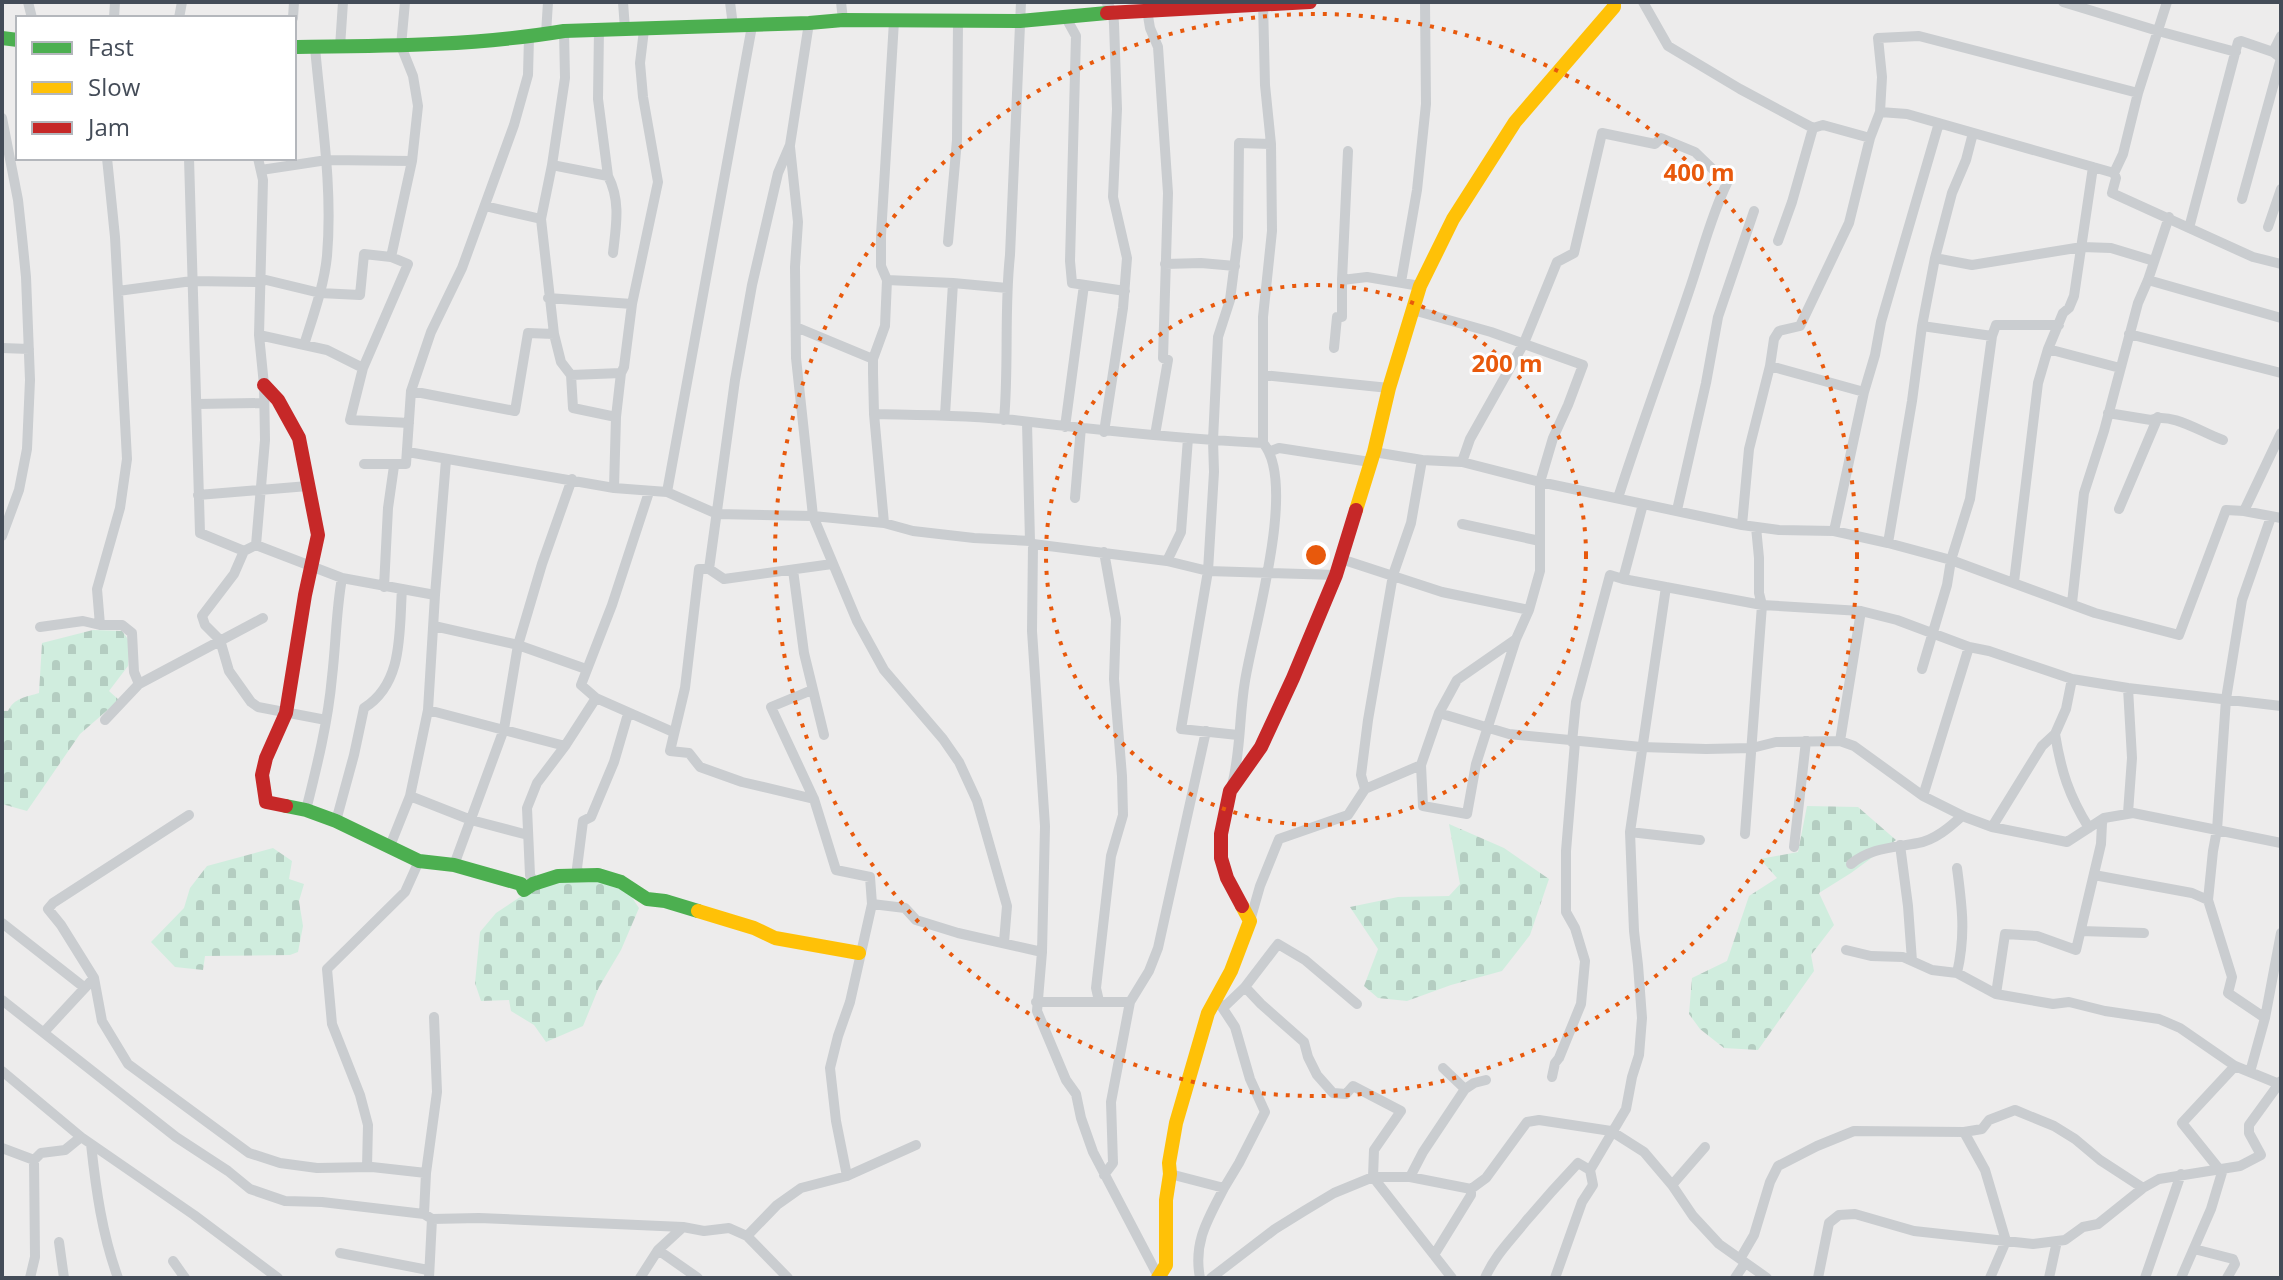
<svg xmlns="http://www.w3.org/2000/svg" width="2283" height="1280" viewBox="0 0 2283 1280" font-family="'Open Sans',sans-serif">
<defs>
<pattern id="cemetery-stones" width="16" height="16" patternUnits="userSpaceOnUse" patternTransform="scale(2)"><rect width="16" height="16" fill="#d0edde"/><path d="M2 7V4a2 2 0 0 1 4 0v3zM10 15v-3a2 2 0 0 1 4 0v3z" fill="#b4cdc1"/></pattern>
</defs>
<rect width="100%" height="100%" fill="#edecec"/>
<path fill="url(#cemetery-stones)" d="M93 630 122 631 130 642 128 666 109 691 119 700 80 734 27 811 2 804V711H8C14 698 26 697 39 693L42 643Z
M1807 806 1858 807 1896 840 1851 873 1819 893 1834 925 1811 955 1814 971 1758 1050 1724 1048 1700 1029 1689 1014 1692 978 1727 961 1749 896 1777 878 1760 859 1798 852Z
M1449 824 1504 848 1549 879 1530 935 1502 971 1451 985 1407 1001 1378 998 1364 986 1378 949 1350 907 1398 897 1449 896 1460 884Z
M273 848 292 861 289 879 304 884 299 901 303 926 298 952 290 955 205 956 203 970 175 967 151 942 184 908 190 888 207 866Z
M595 876 625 887 639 908 621 950 599 987 583 1026 546 1042 534 1025 511 1011 509 1000 481 1001 475 983 480 932 496 913 523 895 554 881Z"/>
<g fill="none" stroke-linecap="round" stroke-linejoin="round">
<path stroke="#cacdd0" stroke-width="10" d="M28 2 32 18
M623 2 625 29
M730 2 733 26
M841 2 843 20
M1643 2 1668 46 1740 89 1813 128 1823 125 1870 138
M2063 2 2158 31 2236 52
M1147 10 1150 28 1158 47 1168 193 1163 358 1168 360 1155 435
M1065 16 1076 36 1070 261 1072 283 1125 291
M114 18 115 2
M179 18 182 2
M293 18 294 2
M809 23 790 145 778 173 752 285 735 380 709 569H699L685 688 670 751 689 753 700 767 742 782 814 799
M599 29 598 99 608 176C621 201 616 226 613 253
M564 31 565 78 552 165 541 219 554 334 561 362 571 375 573 408 616 417
M546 34 548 2
M340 47 343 2
M2273 52 2281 36
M1880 112 1907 114 2114 173 2123 154 2138 93 2167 2
M2 118 18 200 22 237 26 277 30 380 27 449 19 490 2 536
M790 147 798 222 795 267 796 358 813 516 857 621 884 670 943 739 959 762 977 801 1007 906 1004 942
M189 158 200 533 244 551 256 545 342 578 435 595
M552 165 608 176
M261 170 327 160 412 161
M2114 173 2116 178 2112 193 2253 257 2281 264
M485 206 541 219
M2268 227 2281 189
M2189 228 2238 42 2241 41 2273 52 2281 58 2242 199
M1778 241 1792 202 1813 128
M948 242 957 140 958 22
M391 257 412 161 418 106 413 76 401 46 405 2
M1935 258 1972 265 2082 247 2111 248 2154 261
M1165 264 1201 263 1235 266
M262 279 320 293 360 295 364 254 391 257 408 264 363 368 350 420 409 423
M887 280 953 283 1007 288
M1342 280 1367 277 1420 286
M2148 280 2281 318
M1401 282 1417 190 1426 104 1425 2
M118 291 192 281 262 282
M548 298 632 304
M1922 326 1992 336
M796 327 873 359
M2129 334 2281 373
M259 335 327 350 363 368
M304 345C313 316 324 286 327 256 333 186 321 117 315 47
M2 348 29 349
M1334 348 1337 317H1342V280L1348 151
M2048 349 2120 368
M1770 366 1864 392
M571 375 621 373
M1263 375 1389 388
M411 391 515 411 528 333 554 334
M197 404 264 403
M2108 413 2151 420C2171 411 2204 434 2223 440
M874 414C920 415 968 415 1014 420 1097 430 1180 439 1263 443
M945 415 953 283
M1004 420C1009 365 1004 310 1010 255L1021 2
M1027 423 1030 541
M1065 427 1084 285
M1104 432 1123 308 1127 258 1113 197 1117 109 1114 24 1113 12 1106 2
M1271 451 1279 448 1370 462
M408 452 614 488 667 492 717 514 813 516 884 523 913 531 974 538 1030 541 1033 544 1167 561 1208 571 1336 575
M1374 452 1422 460 1462 462 1540 482 1742 525 1779 530 1834 531 1888 543 1951 560 2095 613 2179 635 2226 510 2244 511 2281 518
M1462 462 1470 439 1524 343 1557 262 1574 253 1602 133 1655 144 1661 138 1695 152 1727 183C1710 218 1701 257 1688 294 1665 362 1640 429 1618 498
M364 464H406L411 391 431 332 462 268 514 125 528 75 529 37
M614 488 616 417 621 373 624 367 632 304 658 182 643 97 640 63 644 30
M649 492 612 605 581 685 596 698 673 732
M667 492 752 26
M198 495 308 486
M1075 498 1081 427
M1643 504 1623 579 1762 605 1861 611 1897 620 1969 647 1989 651 2072 679 2128 688 2281 706
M2119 509 2158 417
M1677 510 1706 383 1718 317 1754 211
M2244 511 2281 433
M884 523 874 414 873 373V359L885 326 887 280 881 266V235L894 21
M1462 524 1540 541
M1742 525 1749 449 1770 366 1774 339 1779 331 1800 326 1849 223 1870 138 1880 112 1882 77 1878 38 1919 36 2138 93
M1834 531 1864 392 1875 355 1881 322 1939 123
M1888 543 1912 401 1922 326 1935 258 1952 193 1966 160 1973 133
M1033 544 1032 631 1045 826 1042 952 1037 1011 1066 1080 1076 1094 1081 1118 1093 1152 1158 1276
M256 545 265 440 264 385 259 335 263 180 258 158
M244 551 234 574 202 616 205 625 220 640 229 671 251 702 258 707 326 720
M1341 559 1442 592 1529 610
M1167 561 1181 532 1188 438
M709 569 724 579 832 564
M793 570 804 653 824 735
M2014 582 2038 383 2048 349 2063 313 2069 308 2074 296 2093 167
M384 587 388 508 394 466
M2072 603 2084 493 2104 431 2138 303 2148 280 2169 217
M100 625 97 589 120 508 127 459 115 237 107 158
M434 626 518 645 586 669
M40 627 83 621 100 625H122L132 633 134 672 139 684 263 618
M1922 669 1947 585 1951 560 1970 499 1992 336 1996 325H2059
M2128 688 2132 758 2128 813
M812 690 771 707 814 799 836 870 870 877 872 904 850 1002 838 1036 830 1068 836 1121 847 1176
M428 710 565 746
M1439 713 1509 734 1641 747 1706 749 1752 748 1776 742 1840 741 1854 746 1923 796 1965 817 1992 827 2067 842 2104 818 2133 813 2281 843
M105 720 139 684
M2055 734C2061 771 2069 796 2089 828
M1238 735 1181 729 1208 571 1214 472 1213 440 1218 337 1230 300 1238 237 1239 143 1271 144
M1840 741 1861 611
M1572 742 1576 702 1610 575 1623 579
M1421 765 1423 806 1467 814 1476 764 1516 639
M1232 785C1241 751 1239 716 1245 681 1253 630 1298 483 1263 443V317L1272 231 1271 144 1265 85 1263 3
M1365 789 1361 775 1368 720 1393 575 1411 523 1422 460
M410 796 471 820 528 835
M1923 796 1969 647
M306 810C317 766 328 722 332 677 336 644 336 611 342 578
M336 821 354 755 364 708C404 683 399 631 402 589
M1992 827 2042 746 2055 734 2066 709 2072 679
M1630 832 1700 840
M1745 834 1762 605 1759 593V558L1756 527
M1900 845 1908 906 1912 961
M390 846 410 796 428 710 435 595 446 460
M1794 847 1806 741
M1851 864C1872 847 1894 848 1918 843 1935 840 1950 827 1962 816
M454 865 504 729 518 645 542 564 572 479
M1957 868C1962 906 1966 934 1957 973
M579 873 577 868 583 821 591 817 614 762 628 714
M2094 875 2192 893 2208 900 2232 977 2228 993 2265 1018
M534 883 530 875 527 808 537 783 565 746 596 698
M2208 900 2213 851 2217 830 2226 699 2242 600 2271 517
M872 904 905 908 916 920 958 933 1042 952
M1250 921 1260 886 1279 839 1348 815 1365 789 1421 765 1439 713 1457 680 1516 639 1529 610 1540 571V482L1553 438 1568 405 1583 365 1491 332 1413 310
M2 923 85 988
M2081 931 2144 933
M1846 950 1871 956 1903 957 1932 970 1957 973 1996 994 2053 1004 2069 1002 2105 1011 2159 1019 2180 1028 2235 1066 2279 1084
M94 978 102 1021 128 1064 249 1153 280 1163 317 1168 372 1167 426 1173
M1245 987 1261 1004 1304 1042 1308 1057 1317 1075 1333 1093 1346 1094 1353 1086 1401 1111 1374 1150 1373 1177 1452 1278
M1996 994 2005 934 2037 936 2076 950 2101 844 2102 823 2104 818
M2 1000 176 1137 228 1171 250 1189 285 1201 322 1202 424 1214 432 1219 479 1218 683 1227 704 1231 729 1228 747 1236 788 1278
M1099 1001 1096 988 1111 856 1123 815 1122 776 1114 679 1116 619 1104 552
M1036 1002H1130
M1223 1008 1245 987 1278 944 1305 960 1357 1004
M44 1032 94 978 61 925 48 909 53 903 189 815
M1443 1068 1465 1089
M2 1071 81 1137 194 1215 278 1278
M2250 1072 2265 1018 2281 933
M1552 1077 1555 1063 1559 1058 1581 1004 1585 961 1575 928 1566 912V851L1575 742
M1964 1132 1985 1170 2006 1241 1990 1278
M91 1144C96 1190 102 1234 118 1278
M2 1148 34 1160 41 1153 65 1150 81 1137
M367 1167 368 1125 360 1095 332 1024 327 969 405 892 419 861
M2219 1169 2182 1123 2235 1066
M1170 1174 1224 1188 1239 1163 1265 1112 1250 1079 1235 1027 1216 998
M1104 1175 1113 1163 1111 1102 1130 1002 1149 971 1158 948 1206 731
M1410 1177 1423 1152 1465 1089 1474 1083 1486 1080
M1672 1185 1705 1147
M424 1214 426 1173 437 1092 434 1017
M747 1236 777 1205 801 1188 847 1176 916 1145
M59 1242 64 1278
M2194 1249 2233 1259 2235 1264 2227 1278
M658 1250 698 1278
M340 1253 428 1270
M1434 1255 1471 1195V1189
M1740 1259 1754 1235 1770 1182 1778 1166 1817 1146 1854 1131 1964 1132 1982 1129 1989 1120 2015 1110 2054 1126 2075 1139 2100 1160 2143 1188
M173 1261 185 1278
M30 1278 35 1257 34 1160
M429 1278 432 1219
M640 1278 658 1250 683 1227
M1200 1278C1193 1242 1208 1219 1224 1188
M1211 1278 1275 1229 1304 1211 1334 1193 1373 1177H1410L1471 1189 1486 1178 1527 1122 1539 1120 1611 1131 1644 1152 1672 1185 1693 1216 1719 1244 1767 1278
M1485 1278C1495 1255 1511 1240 1526 1221 1543 1201 1560 1182 1578 1163L1590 1170
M1555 1278 1582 1202 1593 1185 1590 1170 1626 1109 1632 1077 1639 1055 1642 1018 1638 965 1634 931 1630 832 1666 587
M1735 1278 1745 1263
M1818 1278 1829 1223 1839 1215 1855 1214 1914 1231 2033 1244 2065 1240 2083 1227 2098 1224 2143 1188 2159 1179 2240 1166 2261 1155 2249 1133V1125L2281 1081
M2049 1278 2057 1241
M2145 1278 2181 1174
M2181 1278 2211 1209 2223 1169"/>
<path stroke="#4caf50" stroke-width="14" d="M2 38 18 40
M294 47C384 46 475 46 564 31L809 23 843 20 1020 21 1107 13
M286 806 306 810 336 821 419 861 454 865 521 884 524 890 533 884 558 876 598 875 621 882 647 899 665 901 698 911"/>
<path stroke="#ffc107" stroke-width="14" d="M1356 510 1374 452 1389 388 1420 286 1453 219 1515 122 1614 7V2
M698 911 754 928 775 938 859 953
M1158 1278 1166 1265V1200L1170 1174 1169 1163 1176 1123 1208 1013 1231 971 1250 921 1242 906"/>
<path stroke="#c62828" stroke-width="14" d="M1107 13 1310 2
M264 385 278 400 299 438 318 535 305 595 286 713 266 758 262 775 266 802 286 806
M1242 906 1227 878 1221 858V834L1230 791 1261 747 1293 678 1336 575 1356 510"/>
</g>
<g fill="none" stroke="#e8590c" stroke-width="4" stroke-dasharray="4 8">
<circle cx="1316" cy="555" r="270"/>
<circle cx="1316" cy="555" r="541"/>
</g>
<circle cx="1316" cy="555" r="12" fill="#e8590c" stroke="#fff" stroke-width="4"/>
<g font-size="24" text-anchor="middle" font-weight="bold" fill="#e8590c" stroke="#fff" stroke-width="6" stroke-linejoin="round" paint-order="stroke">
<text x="1699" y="181">400 m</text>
<text x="1507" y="372">200 m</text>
</g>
<rect width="2283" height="1280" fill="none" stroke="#444c58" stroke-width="8"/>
<rect x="16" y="16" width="280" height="144" fill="#ffffff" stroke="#b4b7bc" stroke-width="2"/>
<rect x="32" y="42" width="40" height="12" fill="#4caf50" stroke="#b4b7bc" stroke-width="2"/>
<text x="88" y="56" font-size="24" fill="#444c58">Fast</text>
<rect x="32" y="82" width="40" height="12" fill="#ffc107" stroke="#b4b7bc" stroke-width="2"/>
<text x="88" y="96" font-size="24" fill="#444c58">Slow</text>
<rect x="32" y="122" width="40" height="12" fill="#c62828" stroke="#b4b7bc" stroke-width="2"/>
<text x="88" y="136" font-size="24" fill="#444c58">Jam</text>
</svg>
